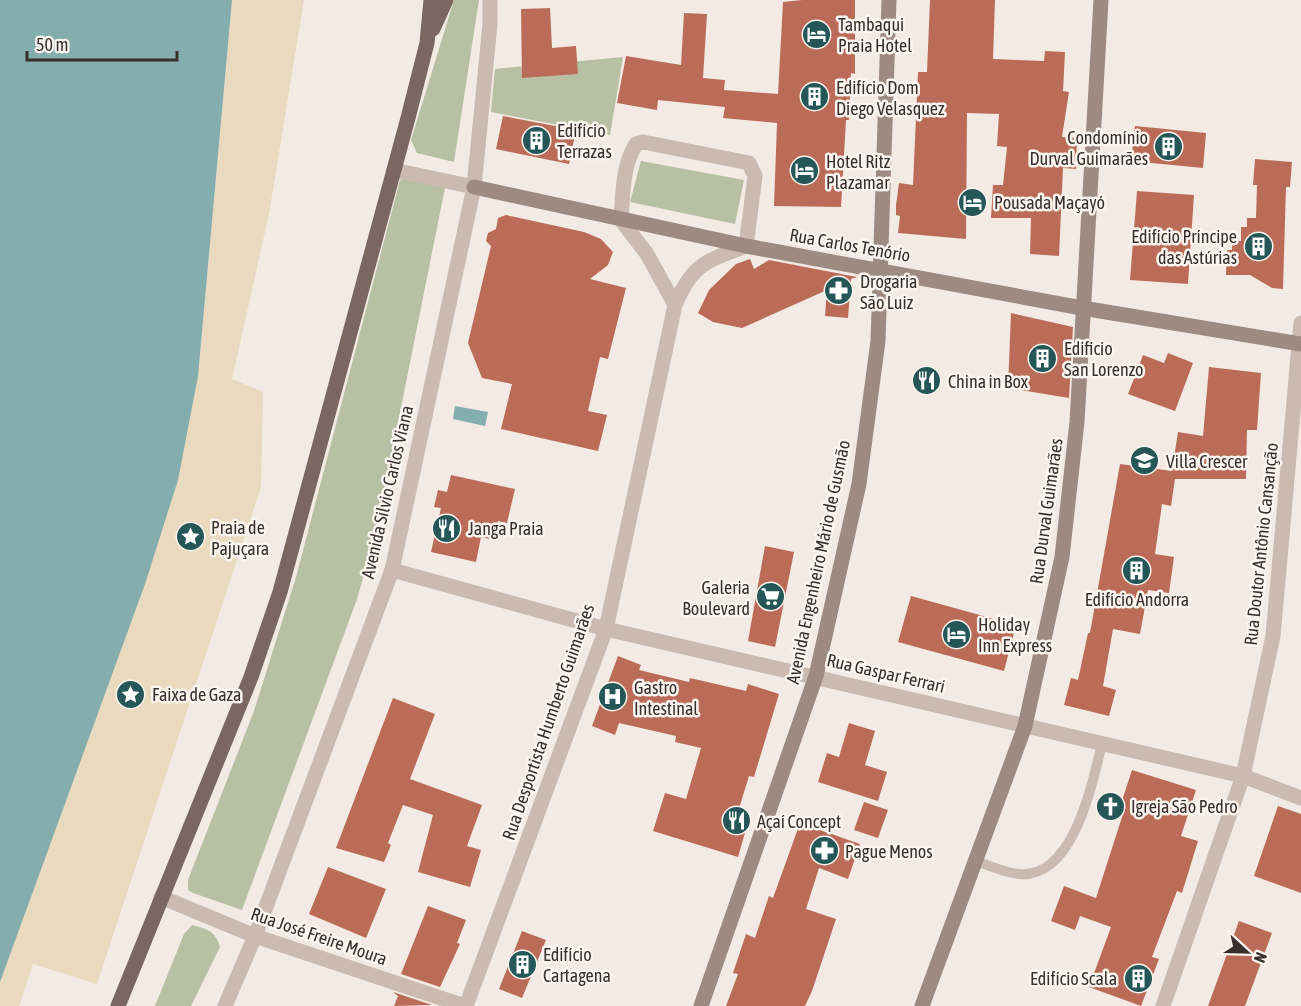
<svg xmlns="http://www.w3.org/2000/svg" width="1301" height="1006" viewBox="0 0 1301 1006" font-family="'Asap Condensed',sans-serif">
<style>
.green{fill:#b8c0a4}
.sand{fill:#e9d9be}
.water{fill:#84adad}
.building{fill:#bb6c58}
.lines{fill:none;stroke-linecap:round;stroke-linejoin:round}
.lane{stroke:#cabaaf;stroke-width:10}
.street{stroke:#cabaaf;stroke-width:15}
.secondary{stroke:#9d8a81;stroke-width:15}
.primary{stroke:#7a675f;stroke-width:15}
.labels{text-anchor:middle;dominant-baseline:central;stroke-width:5;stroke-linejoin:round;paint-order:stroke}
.poi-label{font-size:18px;fill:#39302d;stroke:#faf5ef;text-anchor:start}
.street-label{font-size:18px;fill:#39302d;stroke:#faf5ef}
</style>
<rect width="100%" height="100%" fill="#f2eae3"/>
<g class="green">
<path d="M454 0H479L454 162 417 153 411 140Z"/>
<path d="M623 57 610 135 491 112 495 69Z"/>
<path d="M641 161 744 180 735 224 630 202Z"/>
<path d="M411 174 446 183 376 532 357 599 242 910 193 893 188 890V880L254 711 296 577 400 180Z"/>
<path d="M192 925C208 929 215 931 220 947L191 1006H155L184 934Z"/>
</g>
<path class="sand" d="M232 0H304L269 214 232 379 263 392 261 487 97 984 33 964 19 1006H0V982L199 365Z"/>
<g class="water">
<path d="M0 0H232L198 376 178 480 145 584 0 982Z"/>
<path d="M455 406 488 412 485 426 453 419Z"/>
</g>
<g class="building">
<path d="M802 0H855V74L851 73 849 120H846L841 207 774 206 777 123 723 118 725 107 658 100 657 110 617 103 626 56 681 65 684 13 707 14 703 78 725 80 724 90 778 94 783 2Z"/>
<path d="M930 0H995L993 59 1044 61 1045 51 1065 52 1063 91 1069 92 1062 137 1077 138 1076 169 1063 168 1059 256 1030 254 1031 218H991L993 185H1003L1007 147 997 146 999 114 967 113 966 239 898 233 900 216 896 215V205L899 183 913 185 918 72H927Z"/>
<path d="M550 8 552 48 576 46 578 74 522 78 521 9Z"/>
<path d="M503 116 576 130 569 164 496 149Z"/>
<path d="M1135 126 1206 133 1203 168 1131 161Z"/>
<path d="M1255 159 1292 162 1290 187H1286L1283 289 1272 288 1250 275H1226L1227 250H1232V241H1241V227H1247V218H1256L1257 185H1253Z"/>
<path d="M1137 191 1194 195 1188 284 1130 280Z"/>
<path d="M506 215 584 232 601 239 613 252 608 265 590 279 626 288 608 359 600 357 588 411 607 415 598 451 501 429 512 384 482 378 468 343 491 246 486 241 488 233 496 229 498 218Z"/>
<path d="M750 259 754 269 769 260 857 277 851 279 848 318 825 316 827 290 742 328 713 322 698 313 709 290 736 264Z"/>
<path d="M1011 313 1073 327 1069 398 1008 388Z"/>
<path d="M1168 353 1193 363 1175 411 1128 394 1143 355 1164 363Z"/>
<path d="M1209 367 1261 373 1257 430H1247L1246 479H1175L1171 506 1162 504 1155 554 1174 557 1169 593 1148 590 1140 634 1113 629 1103 686 1116 690 1109 716 1064 705 1071 678 1078 680 1088 633H1090L1120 464 1172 471 1178 432 1203 436Z"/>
<path d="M451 475 515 489 507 523 498 521 494 540 481 537 476 562 431 552 441 508 434 507 438 490 447 492Z"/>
<path d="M765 546 794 552 775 647 748 641Z"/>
<path d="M911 596 1016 625 1004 671 898 642Z"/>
<path d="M618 656 641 665 639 670 689 682 690 678 746 691 748 684 779 694 754 777 749 776 737 815 749 819 738 857 653 831 665 793 686 799 701 748 675 742 676 736 619 723 615 735 592 726Z"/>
<path d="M393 698 435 714 410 779 482 805 467 846 481 850 470 887 418 872 433 815 403 805 388 843 391 845 384 862 336 848Z"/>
<path d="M849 723 875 731 865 765 887 772 878 801 818 782 827 753 839 757Z"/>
<path d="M1132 770 1196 790 1181 836 1198 841 1182 893 1177 891 1152 957 1159 959 1141 1006 1089 987 1111 927 1080 916 1075 930 1051 921 1064 886 1096 898 1123 814 1118 813Z"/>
<path d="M864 802 888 810 878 838 854 830Z"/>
<path d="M1278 806 1301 814V893L1254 876Z"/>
<path d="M800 823 860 844 848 879 819 868 806 909 836 919 812 991 805 1006H726L738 974 733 973 746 934 755 938 769 896 773 898Z"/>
<path d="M328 867 386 889 366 938 309 914Z"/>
<path d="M428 906 466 920 457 943 460 944 440 987 401 974Z"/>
<path d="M1239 921 1272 933 1245 1006H1208Z"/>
<path d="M522 931 546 940 522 998 499 989Z"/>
<path d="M393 992 432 1005 394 1006 398 996Z"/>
</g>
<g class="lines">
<path class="lane" d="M975 861C989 865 1005 873 1019 874 1074 879 1092 783 1102 744"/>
<g class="street">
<path d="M394 170 474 187"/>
<path d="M392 570 606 629 1243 776 1301 798"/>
<path d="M161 897 255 936 465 1006"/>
<path d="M225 1006 255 936 392 570 474 187 490 24V0"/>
<path d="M466 1006 606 629 675 305C693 263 705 262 746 246L755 176 749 163 643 142 636 144C622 166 623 195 621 220L647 254 675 305"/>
<path d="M1163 1006 1243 776 1273 636 1301 323"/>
</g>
<g class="secondary">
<path d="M474 187 746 246 1082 308 1301 344"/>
<path d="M701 1006 816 676 859 484 878 341 889 0"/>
<path d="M922 1006 1025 726 1062 557 1077 422 1101 0"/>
</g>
<g class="primary">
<path d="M433 29 446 0"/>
<path d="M118 1006 251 677 280 592 408 118 427 43 431 0"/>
</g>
</g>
<defs>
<symbol id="hotel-disc" viewBox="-11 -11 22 22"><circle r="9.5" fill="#255658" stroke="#faf5ef"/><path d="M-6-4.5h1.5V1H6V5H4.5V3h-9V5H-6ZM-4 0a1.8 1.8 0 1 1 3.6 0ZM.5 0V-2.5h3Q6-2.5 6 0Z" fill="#fff"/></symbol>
<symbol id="building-disc" viewBox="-11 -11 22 22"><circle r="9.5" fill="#255658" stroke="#faf5ef"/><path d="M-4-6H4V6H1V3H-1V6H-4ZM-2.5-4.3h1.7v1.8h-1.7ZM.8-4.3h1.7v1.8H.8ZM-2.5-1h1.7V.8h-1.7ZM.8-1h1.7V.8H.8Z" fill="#fff"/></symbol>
<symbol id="pharmacy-disc" viewBox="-11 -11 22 22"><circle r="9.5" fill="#255658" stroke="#faf5ef"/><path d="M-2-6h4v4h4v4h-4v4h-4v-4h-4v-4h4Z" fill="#fff"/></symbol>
<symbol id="restaurant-disc" viewBox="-11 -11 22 22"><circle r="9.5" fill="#255658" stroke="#faf5ef"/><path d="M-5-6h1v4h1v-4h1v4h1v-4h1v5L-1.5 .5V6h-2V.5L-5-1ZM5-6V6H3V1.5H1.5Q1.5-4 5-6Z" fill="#fff"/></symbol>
<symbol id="school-disc" viewBox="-11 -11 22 22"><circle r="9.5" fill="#255658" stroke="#faf5ef"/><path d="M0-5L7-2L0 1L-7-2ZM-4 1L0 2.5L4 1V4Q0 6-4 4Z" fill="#fff"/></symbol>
<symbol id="sight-disc" viewBox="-11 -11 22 22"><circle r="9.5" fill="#255658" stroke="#faf5ef"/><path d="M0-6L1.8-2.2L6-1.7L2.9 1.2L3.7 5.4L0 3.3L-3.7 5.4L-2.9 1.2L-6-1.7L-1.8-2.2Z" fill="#fff"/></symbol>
<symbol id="supermarket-disc" viewBox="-11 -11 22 22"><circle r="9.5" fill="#255658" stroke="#faf5ef"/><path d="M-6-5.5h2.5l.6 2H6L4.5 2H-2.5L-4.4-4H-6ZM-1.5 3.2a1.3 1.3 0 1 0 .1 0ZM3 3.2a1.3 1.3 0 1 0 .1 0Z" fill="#fff"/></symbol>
<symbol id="hospital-disc" viewBox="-11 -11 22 22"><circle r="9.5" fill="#255658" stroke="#faf5ef"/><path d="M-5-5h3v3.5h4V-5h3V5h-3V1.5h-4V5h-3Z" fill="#fff"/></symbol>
<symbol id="church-disc" viewBox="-11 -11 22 22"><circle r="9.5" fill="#255658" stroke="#faf5ef"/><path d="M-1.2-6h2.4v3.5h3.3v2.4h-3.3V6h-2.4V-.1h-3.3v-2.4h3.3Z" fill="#fff"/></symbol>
</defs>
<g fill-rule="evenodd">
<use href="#hotel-disc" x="800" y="18" width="33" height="33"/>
<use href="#building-disc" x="798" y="80" width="33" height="33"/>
<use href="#building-disc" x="520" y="124" width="33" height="33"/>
<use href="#building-disc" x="1152" y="130" width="33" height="33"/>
<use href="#hotel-disc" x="788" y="154" width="33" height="33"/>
<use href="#hotel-disc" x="956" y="186" width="33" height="33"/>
<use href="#building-disc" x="1242" y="230" width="33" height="33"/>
<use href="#pharmacy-disc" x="822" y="274" width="33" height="33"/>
<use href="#building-disc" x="1026" y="342" width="33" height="33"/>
<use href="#restaurant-disc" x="910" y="364" width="33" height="33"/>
<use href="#school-disc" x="1128" y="444" width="33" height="33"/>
<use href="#restaurant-disc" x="430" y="512" width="33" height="33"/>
<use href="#sight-disc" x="174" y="520" width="33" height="33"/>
<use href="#building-disc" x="1120" y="554" width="33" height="33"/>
<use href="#supermarket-disc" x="754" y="580" width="33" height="33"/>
<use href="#hotel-disc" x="940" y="618" width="33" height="33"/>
<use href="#sight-disc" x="114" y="678" width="33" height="33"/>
<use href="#hospital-disc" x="596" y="680" width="33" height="33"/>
<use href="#church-disc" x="1094" y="790" width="33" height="33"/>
<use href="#restaurant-disc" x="720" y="804" width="33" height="33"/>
<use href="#pharmacy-disc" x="808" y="834" width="33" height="33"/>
<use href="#building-disc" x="506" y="948" width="33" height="33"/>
<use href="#building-disc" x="1122" y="962" width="33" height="33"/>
</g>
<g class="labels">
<g class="poi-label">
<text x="838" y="24">Tambaqui<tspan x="838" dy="21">Praia Hotel</tspan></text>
<text x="836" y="87">Edifício Dom<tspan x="836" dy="21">Diego Velasquez</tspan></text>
<text x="557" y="130">Edifício<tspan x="557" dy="21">Terrazas</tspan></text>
<text x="1148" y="137" text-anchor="end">Condomínio<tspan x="1148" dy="21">Durval Guimarães</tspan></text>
<text x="826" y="161">Hotel Ritz<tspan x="826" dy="21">Plazamar</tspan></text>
<text x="994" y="202">Pousada Maçayó</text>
<text x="1237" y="236" text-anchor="end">Edifício Príncipe<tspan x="1237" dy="21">das Astúrias</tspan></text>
<text x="860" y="281">Drogaria<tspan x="860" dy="21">São Luiz</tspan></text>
<text x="1064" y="348">Edificio<tspan x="1064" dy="21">San Lorenzo</tspan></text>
<text x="948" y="381">China in Box</text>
<text x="1166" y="461">Villa Crescer</text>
<text x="211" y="527">Praia de<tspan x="211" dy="21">Pajuçara</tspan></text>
<text x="468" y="528">Janga Praia</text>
<text x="750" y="587" text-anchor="end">Galeria<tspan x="750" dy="21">Boulevard</tspan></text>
<text x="1137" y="599" text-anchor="middle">Edifício Andorra</text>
<text x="978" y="624">Holiday<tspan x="978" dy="21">Inn Express</tspan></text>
<text x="634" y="687">Gastro<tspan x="634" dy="21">Intestinal</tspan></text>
<text x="152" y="694">Faixa de Gaza</text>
<text x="1131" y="806">Igreja São Pedro</text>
<text x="757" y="821">Açaí Concept</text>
<text x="845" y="851">Pague Menos</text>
<text x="543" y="954">Edifício<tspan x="543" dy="21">Cartagena</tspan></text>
<text x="1117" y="978" text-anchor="end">Edifício Scala</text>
</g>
<g class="street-label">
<text transform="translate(850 245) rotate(10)">Rua Carlos Tenório</text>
<text transform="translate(387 492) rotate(-77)">Avenida Silvio Carlos Viana</text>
<text transform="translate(1046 511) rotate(-82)">Rua Durval Guimarães</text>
<text transform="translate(1261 544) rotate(-84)">Rua Doutor Antônio Cansanção</text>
<text transform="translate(818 562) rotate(-78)">Avenida Engenheiro Mário de Gusmão</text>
<text transform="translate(886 673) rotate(13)">Rua Gaspar Ferrari</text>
<text transform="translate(548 722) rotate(-71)">Rua Desportista Humberto Guimarães</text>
<text transform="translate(319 936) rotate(19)">Rua José Freire Moura</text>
</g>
</g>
<g transform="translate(1247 952) rotate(112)" stroke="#faf5ef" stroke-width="4.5" paint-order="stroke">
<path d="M0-4.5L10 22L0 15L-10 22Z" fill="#39302d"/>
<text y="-9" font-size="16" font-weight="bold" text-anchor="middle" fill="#39302d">N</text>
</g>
<path d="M27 51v9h150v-9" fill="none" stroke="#39302d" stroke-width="3"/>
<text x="36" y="51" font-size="18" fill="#39302d" stroke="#faf5ef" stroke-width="4.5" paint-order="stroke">50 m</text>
</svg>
